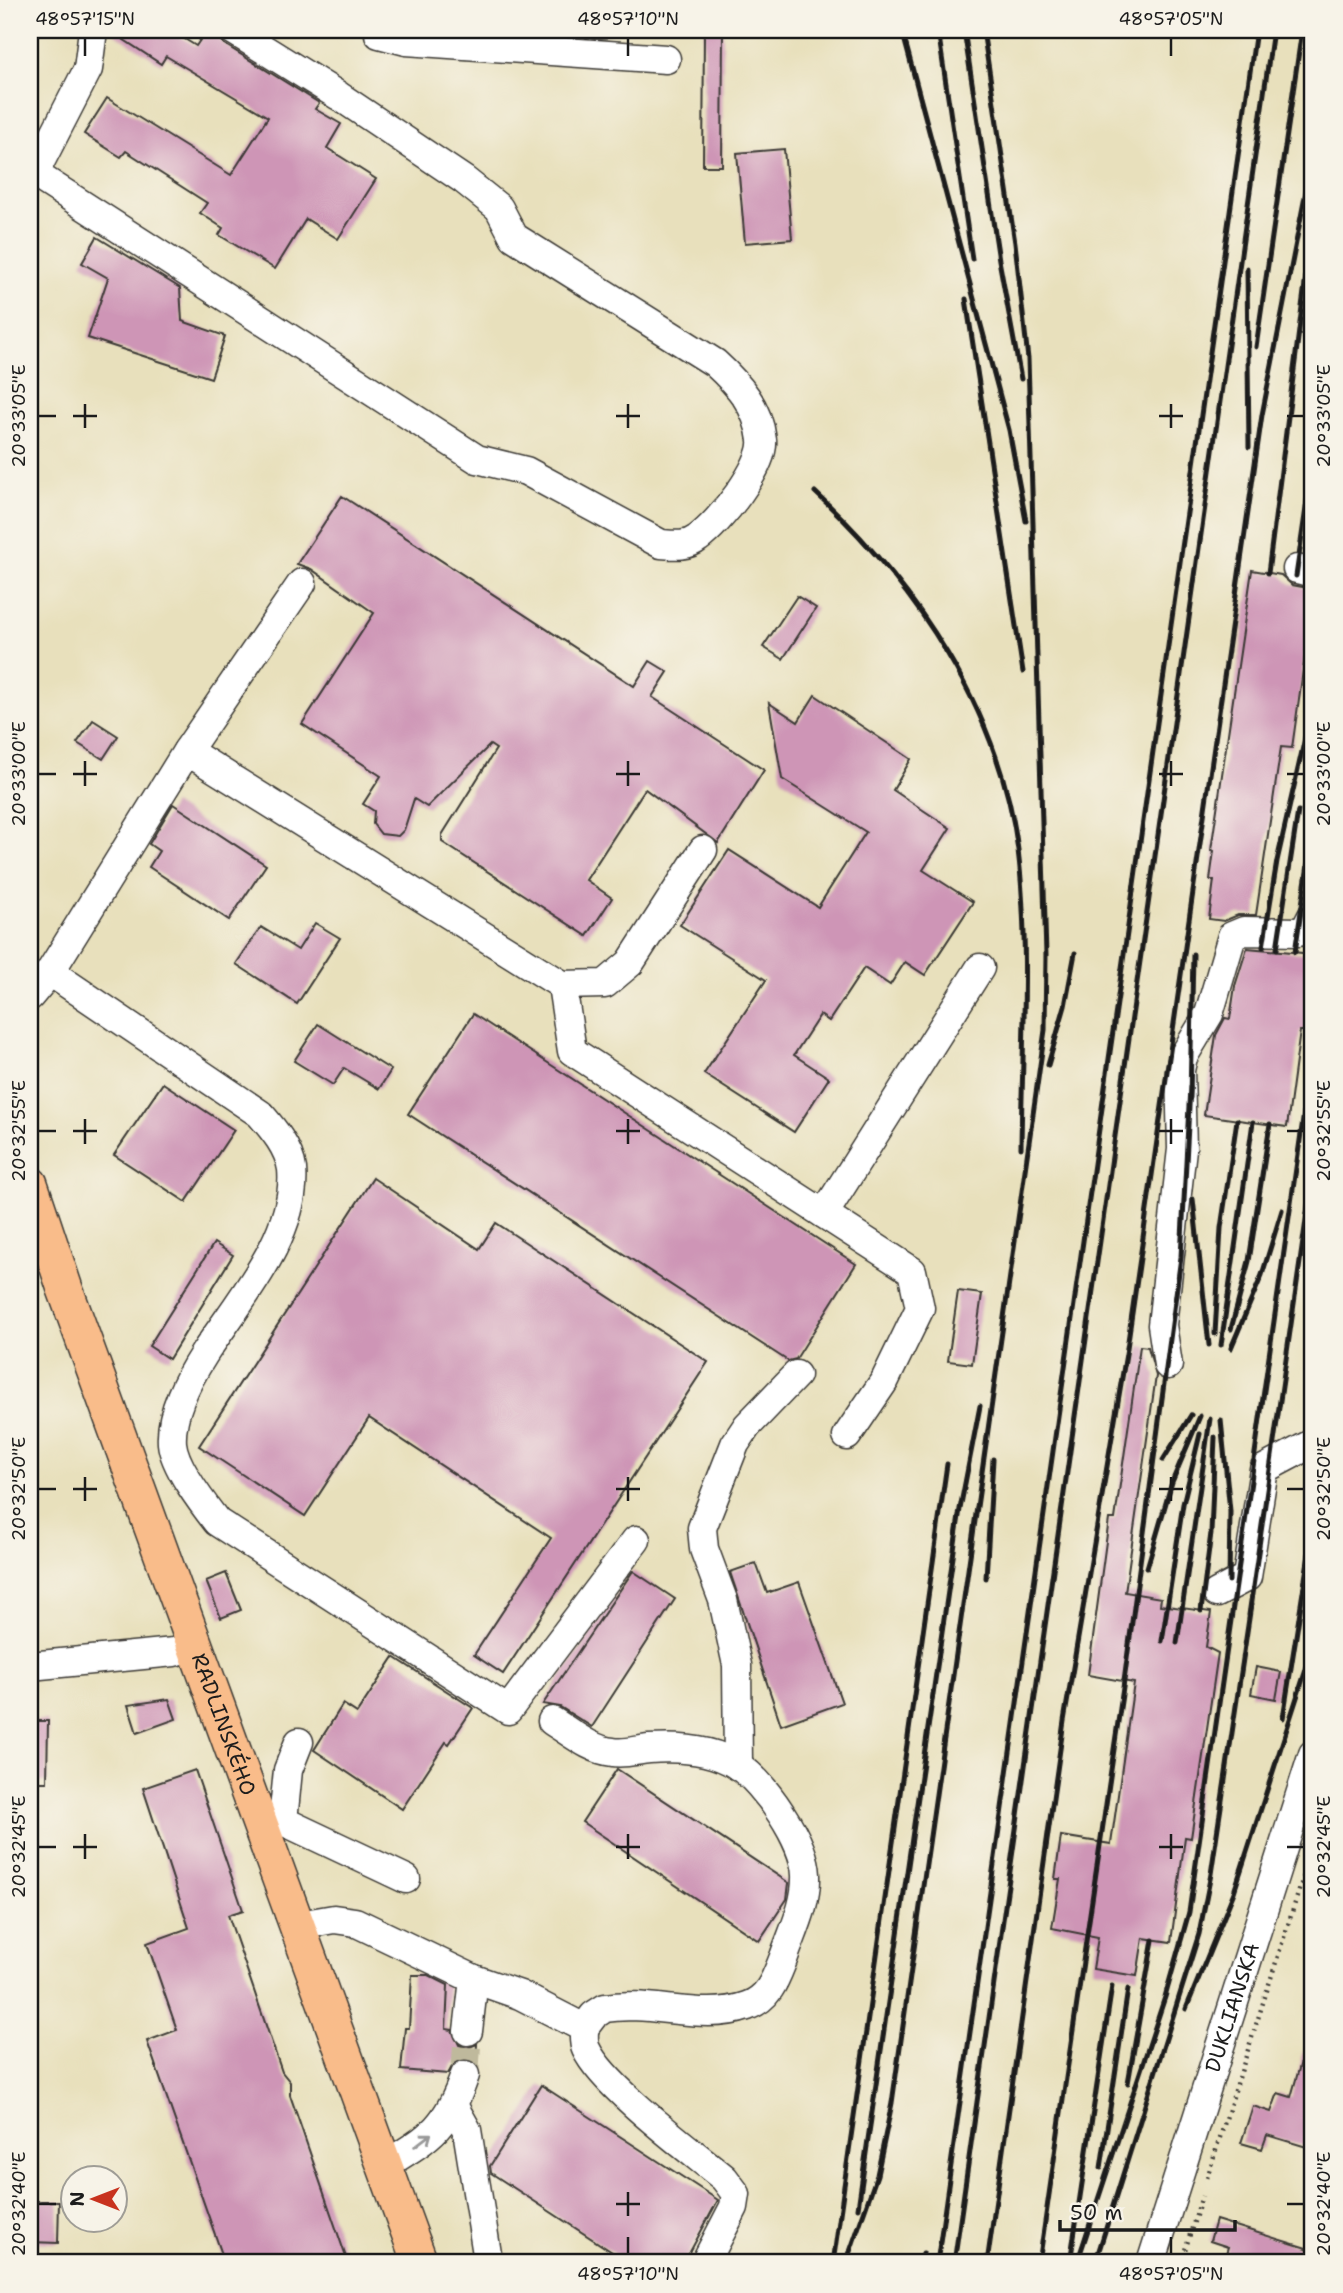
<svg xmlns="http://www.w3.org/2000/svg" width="1343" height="2293" viewBox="0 0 1343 2293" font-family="'Shantell Sans',sans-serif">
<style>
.building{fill:#ce95b6}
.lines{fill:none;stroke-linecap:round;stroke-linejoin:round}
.minor-tunnel{stroke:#bfb99c;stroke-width:28;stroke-dasharray:28 14;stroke-linecap:butt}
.minor-casing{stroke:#3b3934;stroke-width:31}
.major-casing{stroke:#3b3934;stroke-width:38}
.path{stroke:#3b3934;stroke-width:4.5;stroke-dasharray:2 5;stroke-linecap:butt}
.minor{stroke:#fff;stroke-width:28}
.major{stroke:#f9bc8a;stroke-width:35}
.rail{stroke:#1c1c1c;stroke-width:5}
.oneway{stroke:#999}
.ticks{fill:none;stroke:#1c1c1c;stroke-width:2.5}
.labels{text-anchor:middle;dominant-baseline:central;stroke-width:6;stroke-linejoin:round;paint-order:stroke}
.street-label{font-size:21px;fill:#1c1c1c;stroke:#f7f3e8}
.neatline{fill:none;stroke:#1c1c1c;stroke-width:2.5}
.ticks-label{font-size:18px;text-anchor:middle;fill:#1c1c1c}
</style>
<rect width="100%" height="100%" fill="#f7f3e8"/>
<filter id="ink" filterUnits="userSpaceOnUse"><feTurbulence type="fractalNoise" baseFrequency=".0143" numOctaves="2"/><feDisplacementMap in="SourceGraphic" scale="14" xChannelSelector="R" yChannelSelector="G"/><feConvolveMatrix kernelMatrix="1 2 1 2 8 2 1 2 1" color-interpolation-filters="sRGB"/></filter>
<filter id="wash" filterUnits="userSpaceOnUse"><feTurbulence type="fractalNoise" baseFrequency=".00686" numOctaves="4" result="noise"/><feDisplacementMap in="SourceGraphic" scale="28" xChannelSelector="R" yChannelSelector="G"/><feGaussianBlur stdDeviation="1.57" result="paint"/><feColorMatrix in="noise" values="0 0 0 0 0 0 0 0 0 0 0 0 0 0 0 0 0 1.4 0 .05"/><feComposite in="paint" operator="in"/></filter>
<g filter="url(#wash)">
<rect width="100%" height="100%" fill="#e8e0bc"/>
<g id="blocks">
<g class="building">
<path d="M109 30H170L196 46 207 30H212L224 44 319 103 315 109 341 124 327 148 376 179 338 239 306 219 275 269 219 235 223 228 200 213 207 203 126 151 121 157 84 134 107 98 231 175 268 117 166 56 161 64Z"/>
<path d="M704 30H723L722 166H703Z"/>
<path d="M784 149 792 239 745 243 737 153Z"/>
<path d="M97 237 180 288 182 321 225 336 211 378 88 338 108 278 82 263Z"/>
<path d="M342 496 634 686 650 661 668 672 652 697 764 770 718 843 645 789 586 880 612 898 587 936 442 842V835L496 749 490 745 427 807 414 799 404 830 398 836 381 834 373 824 374 811 363 804 381 776 302 724 374 613 311 569 297 564Z"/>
<path d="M1252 570 1281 575 1292 585 1313 589V600L1292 748 1281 747 1256 915H1238L1224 921 1209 919 1214 880H1210L1214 851 1211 850Z"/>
<path d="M797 596 816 608 783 659 763 647Z"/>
<path d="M815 695 911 759 893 790 950 828 923 870 973 902 925 975 905 962 890 985 864 968 829 1021 820 1015 794 1055 829 1078 794 1132 704 1074 766 980 680 925 729 850 818 907 866 832 782 779 769 703 798 722Z"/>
<path d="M93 720 118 736 103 759 77 743Z"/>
<path d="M173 804 266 865 229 920 149 867 159 851 149 844Z"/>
<path d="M315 923 340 938 297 1004 236 964 261 927 298 950Z"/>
<path d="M1247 948 1313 954V980L1306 1031H1300L1287 1127 1204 1115 1216 1035 1225 1018 1230 1019 1235 986Z"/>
<path d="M473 1014 856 1264 796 1359 788 1361 408 1114Z"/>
<path d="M318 1024 391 1070 379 1089 344 1068 333 1085 294 1061Z"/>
<path d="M163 1083 234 1130 186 1202 114 1155Z"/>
<path d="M373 1178 479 1249 496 1223 708 1362 503 1674 474 1655 551 1538 369 1418 305 1516 199 1446Z"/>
<path d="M214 1243 233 1255 169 1359 149 1346Z"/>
<path d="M958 1291 982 1294 972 1364 948 1361Z"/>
<path d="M1140 1346 1148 1347 1156 1376 1125 1592 1161 1598 1160 1605 1211 1612 1206 1647 1218 1653 1191 1838 1185 1837 1171 1942 1143 1938 1137 1976 1093 1969 1098 1937 1052 1928 1060 1879H1055L1061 1836 1111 1844 1134 1683 1088 1675 1109 1519H1115Z"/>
<path d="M756 1563 767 1593 799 1582 842 1703 781 1725 730 1572Z"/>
<path d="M633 1571 675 1599 592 1727 560 1707 543 1704Z"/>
<path d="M226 1573 241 1610 221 1618 206 1581Z"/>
<path d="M394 1657 473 1708 449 1744 446 1742 402 1809 314 1750 343 1704 357 1713Z"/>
<path d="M1256 1667 1281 1672 1276 1699 1251 1694Z"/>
<path d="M169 1699 176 1719 137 1733 128 1705Z"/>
<path d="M30 1721H48L47 1782H30Z"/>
<path d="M617 1769 789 1883 787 1899 759 1941 582 1822Z"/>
<path d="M195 1770 243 1910 228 1915 282 2072 290 2082V2095L348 2263H225L147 2041 177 2030 147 1943 189 1928 143 1788Z"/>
<path d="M412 1975H428L448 1985 446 2029 452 2030 459 2045 467 2048 477 2044 476 2063 462 2059 454 2063 448 2074 401 2070 405 2028H409Z"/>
<path d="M1308 2037 1313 2038V2149L1267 2135 1262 2149 1241 2143 1253 2106 1271 2112 1278 2093 1291 2097Z"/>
<path d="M541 2085 718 2200 684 2263H629L491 2173 490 2166Z"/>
<path d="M30 2201H59L58 2243 30 2242Z"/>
<path d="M1216 2220 1313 2250V2263H1223L1228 2247 1210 2241Z"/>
</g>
</g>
</g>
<g filter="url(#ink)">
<use href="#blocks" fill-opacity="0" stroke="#3b3934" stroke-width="2"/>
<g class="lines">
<path class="minor-tunnel" d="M465 2075 468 2031"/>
<defs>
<g id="minor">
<path d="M379 30V34L406 41 666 59"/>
<path d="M30 171 477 459 526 471 661 544C674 545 687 547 698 538 719 523 765 466 762 440 758 406 739 385 715 363L514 237 499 208 464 180 339 96 233 30"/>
<path d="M34 174 88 69 93 30"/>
<path d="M1297 569 1313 573"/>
<path d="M187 751 302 583"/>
<path d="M50 972 187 751 562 985 572 1051 912 1271 920 1308 885 1380 847 1436"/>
<path d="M562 985 605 984 630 963 703 850"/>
<path d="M30 996 50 972 260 1114C273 1129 289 1148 292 1169 298 1234 238 1302 204 1354 188 1379 170 1412 172 1443 174 1466 203 1504 217 1522L508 1710 636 1540"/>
<path d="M824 1214 980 968"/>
<path d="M1168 1365 1162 1325 1182 1149 1180 1070 1183 1057 1209 1014 1232 936 1244 931 1298 932 1305 930 1313 914"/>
<path d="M1217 1593 1247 1577 1264 1469 1313 1443"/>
<path d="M30 1666 174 1652 197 1646"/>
<path d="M552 1721C570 1732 591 1750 613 1752 625 1754 637 1750 649 1749 679 1747 712 1749 737 1765 765 1783 805 1842 806 1875 807 1904 793 1931 784 1957 776 1977 770 1998 747 2006 703 2022 651 2000 605 2008L594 2015 584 2028"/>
<path d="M738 1766 737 1665 723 1600 704 1549 702 1528 735 1444 747 1426 796 1375"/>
<path d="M283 1821 288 1770 299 1742"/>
<path d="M263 1825 283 1821 406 1879"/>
<path d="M299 1925 334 1919 355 1922 474 1979 520 1995 584 2028C584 2035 583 2043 586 2049 603 2086 690 2150 724 2178L736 2194 734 2207 705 2263"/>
<path d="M468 2031 474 1979"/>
<path d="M454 2107 467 2130 487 2254"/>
<path d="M385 2165C430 2137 447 2128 465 2075"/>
<path id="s1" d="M1151 2263 1313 1754"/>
</g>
<g id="major">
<path id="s2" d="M30 1184 65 1289 420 2263"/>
</g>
</defs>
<use href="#minor" class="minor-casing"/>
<use href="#major" class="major-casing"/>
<g class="path">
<path d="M1207 2178 1311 1853"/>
<path d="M1181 2263 1202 2196"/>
</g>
<use href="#minor" class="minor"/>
<use href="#major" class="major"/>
<g class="rail">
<path d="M902 30 1009 430 1026 521"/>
<path d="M938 30 972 259"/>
<path d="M964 30 999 260 1021 379"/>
<path d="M1247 268 1249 447"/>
<path d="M966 299 1023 672"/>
<path d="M1256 347 1302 30"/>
<path d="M815 492C916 586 1000 710 1018 850 1030 948 1022 1049 1021 1148"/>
<path d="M1268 573 1313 221"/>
<path d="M1296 576 1313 461"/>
<path d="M1263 947 1277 861 1313 703"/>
<path d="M1277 949 1298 811"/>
<path d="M1295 952 1313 831"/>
<path d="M1048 1065 1065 1006 1075 953"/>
<path d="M1190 1098 1193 954"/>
<path d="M1311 1179 1313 1152"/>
<path d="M1193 1199 1209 1345"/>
<path d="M1231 1329 1249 1261 1270 1124"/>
<path d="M1215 1334 1221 1228 1237 1120"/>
<path d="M1221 1345 1253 1122"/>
<path d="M1231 1348 1262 1275 1282 1210"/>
<path d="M1221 1420 1230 1511 1229 1581"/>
<path d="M1163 1460 1191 1415"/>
<path d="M1147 1568 1172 1482 1200 1416"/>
<path d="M986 1578 993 1459"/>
<path d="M1201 1611 1211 1533 1215 1437"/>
<path d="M1249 1615 1313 1172"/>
<path d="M1162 1641 1183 1504 1200 1434"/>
<path d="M1177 1643 1210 1419"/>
<path d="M1283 1718 1313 1529"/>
<path d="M1186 2009 1234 1892 1313 1648"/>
<path d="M1128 2083 1153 1940"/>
<path d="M1101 2168 1128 1989"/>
<path d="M858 2208 960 1509 980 1406"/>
<path d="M1071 2256 1112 1986"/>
<path d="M833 2263 947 1464"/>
<path d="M846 2263 877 2175 892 2103 1045 1030 1046 955 1028 359 1015 243 983 30"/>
<path d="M921 2263 923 2253"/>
<path d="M937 2263 1256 30"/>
<path d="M954 2263 1273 30"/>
<path d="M987 2263 1064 1721 1127 1348 1262 415 1313 156"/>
<path d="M1039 2263 1125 1674 1181 1257 1190 1087"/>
<path d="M1077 2263 1165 1997 1189 1912 1313 1050"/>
<path d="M1095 2263 1199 1934 1211 1874 1251 1605"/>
</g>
</g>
<defs><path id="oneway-shaft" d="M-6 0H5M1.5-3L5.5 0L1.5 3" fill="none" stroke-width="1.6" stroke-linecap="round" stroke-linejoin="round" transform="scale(1.75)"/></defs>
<use class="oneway" href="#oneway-shaft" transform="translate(423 2140) rotate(-37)"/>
</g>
<path class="ticks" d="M85 38V56M628 38V56M1171 38V56M85 404V428M628 404V428M1171 404V428M38 416H56M73 416H97M616 416H640M1159 416H1183M1287 416H1304M85 761V786M628 761V786M1171 761V786M38 774H56M73 774H97M616 774H640M1159 774H1183M1287 774H1304M85 1119V1144M628 1119V1144M1171 1119V1144M38 1131H56M73 1131H97M616 1131H640M1159 1131H1183M1287 1131H1304M85 1477V1501M628 1477V1501M1171 1477V1501M38 1489H56M73 1489H97M616 1489H640M1159 1489H1183M1287 1489H1304M85 1834V1859M628 1834V1859M1171 1834V1859M38 1847H56M73 1847H97M616 1847H640M1159 1847H1183M1287 1847H1304M628 2192V2216M38 2204H56M616 2204H640M1287 2204H1304M628 2237V2254M1171 2237V2254"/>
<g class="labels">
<g class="street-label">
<text stroke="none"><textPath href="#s2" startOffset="574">RADLINSKÉHO</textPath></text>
<text stroke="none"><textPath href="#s1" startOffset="268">DUKLIANSKA</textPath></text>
</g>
</g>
<rect width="1343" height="2293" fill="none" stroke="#f7f3e8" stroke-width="77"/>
<g transform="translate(94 2199) rotate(270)"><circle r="33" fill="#f7f3e8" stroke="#9f9d96" stroke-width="2"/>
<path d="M0-5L12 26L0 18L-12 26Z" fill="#c8321e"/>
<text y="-10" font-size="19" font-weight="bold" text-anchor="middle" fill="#1c1c1c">N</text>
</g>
<path d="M1060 2220v10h175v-10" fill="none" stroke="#1c1c1c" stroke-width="3.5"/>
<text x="1070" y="2220" font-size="21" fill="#1c1c1c" stroke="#f7f3e8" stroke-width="5" paint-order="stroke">50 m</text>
<rect x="38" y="38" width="1266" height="2216" class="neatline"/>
<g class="ticks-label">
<text x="85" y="25">48°57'15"N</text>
<text x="628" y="25">48°57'10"N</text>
<text x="1171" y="25">48°57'05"N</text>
<text transform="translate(1324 416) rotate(-90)" y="6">20°33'05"E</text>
<text transform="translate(19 416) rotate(-90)" y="6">20°33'05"E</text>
<text transform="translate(1324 774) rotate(-90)" y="6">20°33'00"E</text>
<text transform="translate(19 774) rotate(-90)" y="6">20°33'00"E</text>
<text transform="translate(1324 1131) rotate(-90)" y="6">20°32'55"E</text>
<text transform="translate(19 1131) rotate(-90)" y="6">20°32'55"E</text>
<text transform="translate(1324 1489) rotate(-90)" y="6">20°32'50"E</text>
<text transform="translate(19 1489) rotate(-90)" y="6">20°32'50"E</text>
<text transform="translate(1324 1847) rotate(-90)" y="6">20°32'45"E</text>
<text transform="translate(19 1847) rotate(-90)" y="6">20°32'45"E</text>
<text transform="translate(1324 2204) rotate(-90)" y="6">20°32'40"E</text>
<text transform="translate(19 2204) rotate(-90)" y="6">20°32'40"E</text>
<text x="628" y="2280">48°57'10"N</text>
<text x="1171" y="2280">48°57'05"N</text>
</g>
</svg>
